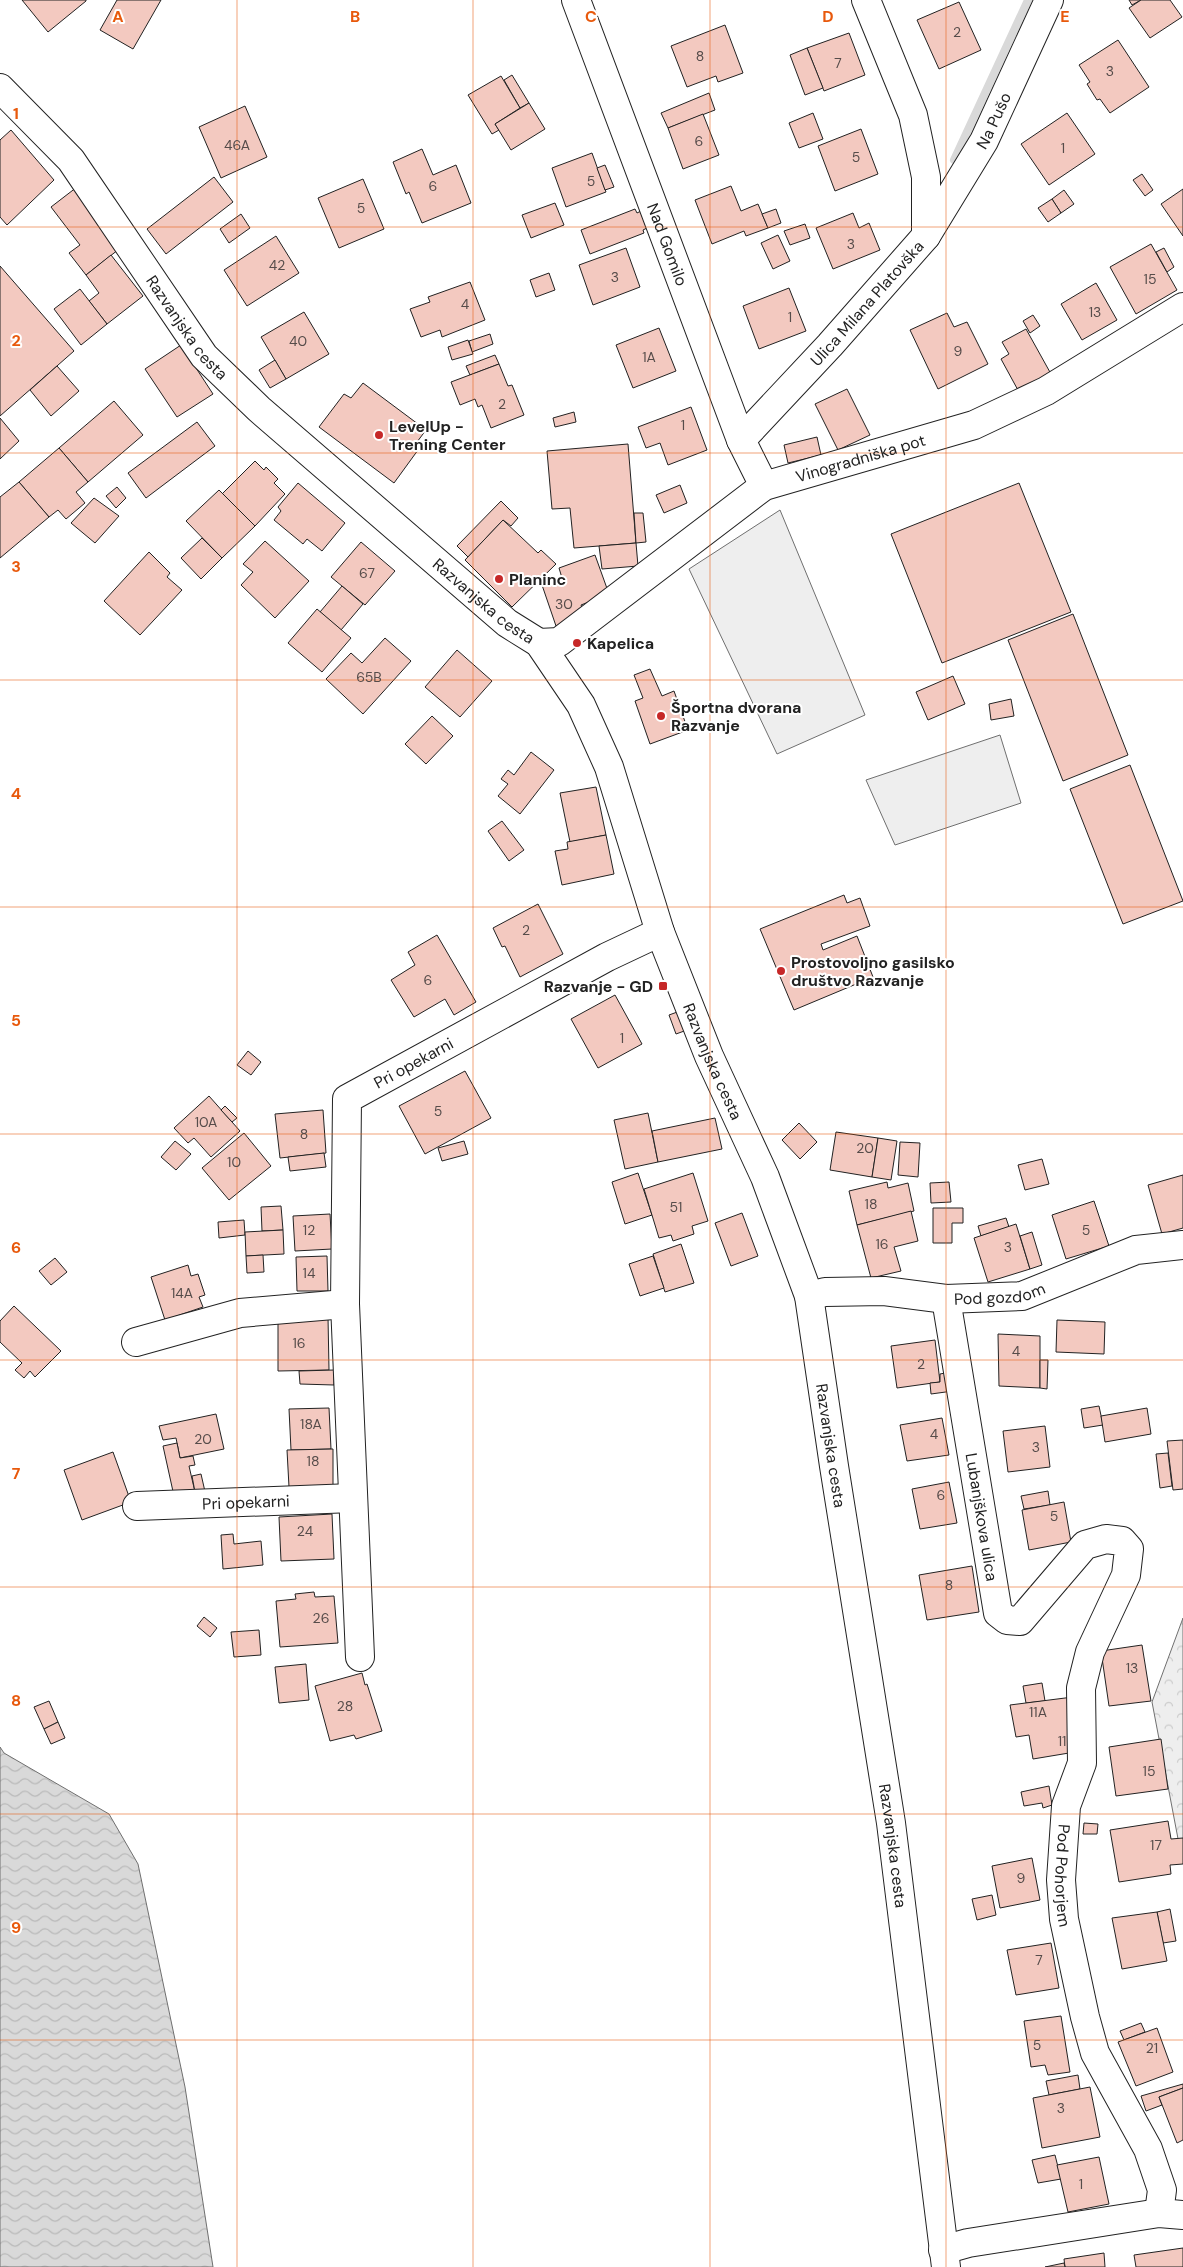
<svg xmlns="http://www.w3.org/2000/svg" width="1183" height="2267" viewBox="0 0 1183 2267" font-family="'DM Sans',sans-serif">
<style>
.grass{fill:#eee;stroke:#6f6f6f}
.forest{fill:url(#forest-crowns);stroke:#6f6f6f}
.water{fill:url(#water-waves);stroke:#6f6f6f}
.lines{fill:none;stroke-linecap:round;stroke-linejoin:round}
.stream{stroke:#d9d9d9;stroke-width:8}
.building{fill:#f3c9c0;stroke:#222}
.minor-casing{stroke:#222;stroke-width:30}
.minor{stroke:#fff;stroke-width:28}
.grid{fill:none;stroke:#e8590c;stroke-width:1;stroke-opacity:0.55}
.poi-dot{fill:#c62828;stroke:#fff;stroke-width:2}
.labels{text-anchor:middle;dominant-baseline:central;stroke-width:4;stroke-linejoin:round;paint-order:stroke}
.number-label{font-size:14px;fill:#564c4a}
.street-label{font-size:16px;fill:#222;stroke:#fff}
.poi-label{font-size:16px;font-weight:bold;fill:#222;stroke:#fff;text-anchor:start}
.grid-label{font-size:16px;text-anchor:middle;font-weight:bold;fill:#e8590c;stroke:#fff;stroke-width:4;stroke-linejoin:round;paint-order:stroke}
</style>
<defs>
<pattern id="forest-crowns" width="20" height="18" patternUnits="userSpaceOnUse" patternTransform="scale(1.25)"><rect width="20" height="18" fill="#eee"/><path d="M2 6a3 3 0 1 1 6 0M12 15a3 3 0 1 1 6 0" fill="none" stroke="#ccc"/></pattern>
<pattern id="water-waves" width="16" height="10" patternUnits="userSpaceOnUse" patternTransform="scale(1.25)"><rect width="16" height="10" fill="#d9d9d9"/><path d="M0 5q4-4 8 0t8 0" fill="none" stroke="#bababa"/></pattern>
</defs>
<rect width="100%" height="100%" fill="#fff"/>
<g class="grass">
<path d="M780 510 865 715 777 754 689 569Z"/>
<path d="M1000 735 1021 803 895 845 866 780Z"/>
</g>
<path class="forest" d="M1183 1618V1846L1179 1844 1152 1702Z"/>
<path class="water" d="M0 1747 4 1753 109 1814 138 1864 185 2087 213 2267H0Z"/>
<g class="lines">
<path class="stream" d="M954 160 1028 0"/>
</g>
<g class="building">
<path d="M22 0H86V1L48 32Z"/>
<path d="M117 0H161L133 49 100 30Z"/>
<path d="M1129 0H1141L1132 5Z"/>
<path d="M1141 0H1170L1182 17 1150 38 1129 8Z"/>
<path d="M959 2 981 50 939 69 917 20Z"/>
<path d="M725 25 743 73 718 82 716 76 687 87 671 46Z"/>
<path d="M849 33 865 75 824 91 807 48Z"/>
<path d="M1118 40 1149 87 1110 113 1100 99 1097 100 1087 84 1090 82 1079 65Z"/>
<path d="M807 48 823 88 805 95 790 55Z"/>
<path d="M512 75 529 103 520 108 504 80Z"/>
<path d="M501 76 520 108 495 124 499 130 492 134 468 95Z"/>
<path d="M709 93 715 110 668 128 661 113Z"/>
<path d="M529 103 545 129 511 150 495 124Z"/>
<path d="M245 106 267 157 221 178 199 127Z"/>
<path d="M813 113 823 139 799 148 789 123Z"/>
<path d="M1067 113 1095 154 1049 185 1021 144Z"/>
<path d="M703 114 719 155 683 169 668 128Z"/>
<path d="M861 129 878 174 835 191 818 146Z"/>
<path d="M11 130 54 180 7 225 0 217V140Z"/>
<path d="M422 149 433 175 456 165 471 203 422 223 409 192 406 194 393 162Z"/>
<path d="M592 153 606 192 566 207 552 168Z"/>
<path d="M605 165 614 187 605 190 597 168Z"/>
<path d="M1142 174 1153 190 1145 196 1133 180Z"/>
<path d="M214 177 233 202 166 254 147 229Z"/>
<path d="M363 179 384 229 339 248 318 198Z"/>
<path d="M731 186 741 211 758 204 768 228 746 236 744 231 712 244 695 200Z"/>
<path d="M77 187 123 246 86 275 69 253 80 245 51 207Z"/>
<path d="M1183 189V236L1161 204Z"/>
<path d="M1064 190 1074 204 1061 213 1052 199Z"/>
<path d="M1052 199 1061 213 1048 222 1038 208Z"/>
<path d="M555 203 564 225 531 238 522 215Z"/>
<path d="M635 209 637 213 641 211 647 228 643 230 644 233 590 254 581 230Z"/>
<path d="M776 209 781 223 768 228 762 214Z"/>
<path d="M853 213 859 228 869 223 880 250 833 269 816 228Z"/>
<path d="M241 214 250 228 229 243 220 229Z"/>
<path d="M805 224 810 238 790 245 784 231Z"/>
<path d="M778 235 790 261 773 269 761 243Z"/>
<path d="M276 236 299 273 247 306 224 270Z"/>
<path d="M1151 244 1177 290 1136 314 1110 267Z"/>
<path d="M626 248 640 287 593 305 579 265Z"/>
<path d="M1164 248 1174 267 1167 272 1156 252Z"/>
<path d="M111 255 143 296 107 324 89 301 99 293 86 275Z"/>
<path d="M0 266 74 351 0 416Z"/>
<path d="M549 273 555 290 536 297 530 280Z"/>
<path d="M470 282 485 320 442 337 440 330 421 337 410 309 430 302 428 297Z"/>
<path d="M1096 283 1117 320 1082 340 1061 304Z"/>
<path d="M789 288 806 331 759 349 743 306Z"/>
<path d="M80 289 107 324 81 345 54 309Z"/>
<path d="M304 312 329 354 286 379 261 337Z"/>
<path d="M947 313 954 327 967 322 988 364 938 389 910 330Z"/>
<path d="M1033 315 1040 326 1030 333 1023 321Z"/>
<path d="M659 328 676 371 633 388 616 345Z"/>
<path d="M1026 329 1051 374 1019 392 1001 359 1009 354 1002 342Z"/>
<path d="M490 334 493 344 472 352 469 341Z"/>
<path d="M468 340 473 354 452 360 448 347Z"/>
<path d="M181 345 213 394 177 417 145 369Z"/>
<path d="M495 355 499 364 470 375 466 366Z"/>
<path d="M275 360 286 379 270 388 259 370Z"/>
<path d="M499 364 508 386 512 385 524 415 491 428 482 405 478 407 475 399 460 405 451 382Z"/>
<path d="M57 366 79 391 51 416 30 390Z"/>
<path d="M363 383 426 430 414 446 418 450 394 483 319 427 344 394 351 398Z"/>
<path d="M847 389 870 435 838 450 815 404Z"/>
<path d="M114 401 143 435 88 482 59 448Z"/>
<path d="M691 407 707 450 668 465 660 443 646 448 638 427Z"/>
<path d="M574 412 576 422 555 427 553 418Z"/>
<path d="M0 418 19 441 0 459Z"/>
<path d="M197 422 215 446 146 498 128 473Z"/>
<path d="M817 437 821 455 788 463 784 445Z"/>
<path d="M628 444 636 543 574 548 570 508 552 509 547 451Z"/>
<path d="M59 448 88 482 76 492 85 503 66 519 58 510 49 517 19 482Z"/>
<path d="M255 461 264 470 266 467 278 479 274 483 285 494 255 526 222 494Z"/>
<path d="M19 482 49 517 0 558V497Z"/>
<path d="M298 483 345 523 322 551 307 539 303 544 274 520 281 511 278 507Z"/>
<path d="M1019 483 1071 612 942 663 891 534Z"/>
<path d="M680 485 687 503 664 513 656 495Z"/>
<path d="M117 487 126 498 116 508 106 496Z"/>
<path d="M219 490 255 526 222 558 186 521Z"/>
<path d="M94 498 119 516 95 543 71 523Z"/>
<path d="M501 501 518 518 511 526 503 520 468 557 457 546Z"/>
<path d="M634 513H643L646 542 636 543Z"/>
<path d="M503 520 538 553 541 550 556 564 512 607 465 560Z"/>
<path d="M202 538 222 558 201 579 181 558Z"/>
<path d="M265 541 309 581 275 618 241 585 253 572 243 564Z"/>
<path d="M361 542 395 571 365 605 331 577Z"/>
<path d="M636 543 638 566 602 569 599 546Z"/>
<path d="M149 552 170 573 167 577 182 590 140 635 104 601Z"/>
<path d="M595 555 609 594 581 605 585 615 556 626 542 585 562 578 559 568Z"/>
<path d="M342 586 363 604 341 630 320 612Z"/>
<path d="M317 609 351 638 322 672 288 643Z"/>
<path d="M1073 614 1128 755 1063 781 1008 640Z"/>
<path d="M385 638 411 661 363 714 326 679 351 653 362 663Z"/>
<path d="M457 650 492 681 460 717 425 687Z"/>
<path d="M650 669 662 696 674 691 688 730 650 744 635 701 643 698 634 675Z"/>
<path d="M953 676 965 704 928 720 916 692Z"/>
<path d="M1011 699 1014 716 991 720 989 704Z"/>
<path d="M432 716 453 736 426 764 405 744Z"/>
<path d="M531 752 554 770 520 814 498 796 508 784 501 779 508 770 514 775Z"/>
<path d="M1130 765 1183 901 1123 924 1070 789Z"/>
<path d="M596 787 606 835 570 842 560 793Z"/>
<path d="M502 821 524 850 509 861 488 831Z"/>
<path d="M606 835 614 874 562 885 555 851 568 849 567 842Z"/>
<path d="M844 895 847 903 860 898 870 926 821 944 823 950 857 936 873 977 794 1010 760 929Z"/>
<path d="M538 904 563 954 520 977 505 946 502 947 493 928Z"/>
<path d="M437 935 476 1002 454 1015 445 999 414 1017 391 980 415 965 408 952Z"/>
<path d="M615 995 642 1044 598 1068 571 1019Z"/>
<path d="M680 1011 687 1030 676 1034 669 1015Z"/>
<path d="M248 1051 261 1062 251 1075 237 1065Z"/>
<path d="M465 1071 491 1118 425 1154 399 1106Z"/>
<path d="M209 1096 240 1131 211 1157 194 1138 188 1143 174 1128Z"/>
<path d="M225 1106 237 1118 232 1122 221 1110Z"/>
<path d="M323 1110 326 1153 280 1158 275 1114Z"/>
<path d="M648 1113 658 1162 625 1169 614 1120Z"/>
<path d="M715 1118 722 1149 658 1162 652 1131Z"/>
<path d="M799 1123 817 1142 800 1159 782 1140Z"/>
<path d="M836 1132 878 1138 872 1177 830 1170Z"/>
<path d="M244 1133 271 1166 229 1200 202 1168Z"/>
<path d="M878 1138 897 1141 891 1180 872 1177Z"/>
<path d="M175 1141 191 1154 176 1170 161 1157Z"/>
<path d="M464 1141 468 1154 442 1161 438 1148Z"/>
<path d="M900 1142 920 1143 918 1177 898 1175Z"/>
<path d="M324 1153 326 1167 290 1171 288 1157Z"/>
<path d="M1042 1159 1049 1184 1025 1190 1018 1165Z"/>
<path d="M638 1173 652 1215 625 1224 612 1182Z"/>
<path d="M693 1173 708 1221 692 1226 694 1234 673 1241 671 1235 659 1238 644 1189Z"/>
<path d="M1183 1175V1228L1162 1234 1148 1185Z"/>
<path d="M887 1182 888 1188 908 1183 914 1211 857 1225 849 1191Z"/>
<path d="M949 1182 951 1202 931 1203 930 1183Z"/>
<path d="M1094 1201 1109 1246 1066 1259 1052 1215Z"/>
<path d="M281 1206 283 1230 262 1231 261 1207Z"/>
<path d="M933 1208H963V1223H952V1243H933Z"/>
<path d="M911 1211 918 1241 894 1247 901 1271 871 1278 857 1225Z"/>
<path d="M742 1213 758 1256 731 1266 715 1223Z"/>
<path d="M330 1214 332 1249 295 1251 293 1216Z"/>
<path d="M1006 1218 1009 1227 981 1236 978 1226Z"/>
<path d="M244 1220 245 1235 219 1238 218 1222Z"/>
<path d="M1016 1224 1030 1269 988 1282 974 1238Z"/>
<path d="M283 1230 284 1254 246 1256 245 1232Z"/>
<path d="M1032 1232 1042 1265 1030 1269 1020 1236Z"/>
<path d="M681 1244 694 1283 665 1292 653 1254Z"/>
<path d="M263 1255 264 1272 247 1273 246 1256Z"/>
<path d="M327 1256 328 1291H297L296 1257Z"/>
<path d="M653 1256 664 1288 640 1296 629 1264Z"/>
<path d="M55 1258 67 1272 51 1285 39 1271Z"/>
<path d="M188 1265 191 1276 198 1274 205 1295 199 1297 203 1307 165 1320 151 1277Z"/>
<path d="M14 1306 61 1351 35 1377 30 1371 24 1378 15 1370 22 1363 0 1342V1321Z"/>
<path d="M328 1317 329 1370 278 1371V1318Z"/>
<path d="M1057 1320 1105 1322 1104 1354 1056 1352Z"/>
<path d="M998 1334 1040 1336V1388L999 1386Z"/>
<path d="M935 1340 940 1382 897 1388 891 1346Z"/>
<path d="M1040 1360H1048L1047 1389 1040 1388Z"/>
<path d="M334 1370V1385L300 1384 299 1371Z"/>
<path d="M950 1372 953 1391 931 1394 930 1383 940 1382V1374Z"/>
<path d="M1099 1406 1103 1425 1084 1428 1081 1409Z"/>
<path d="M329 1408 331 1449 291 1450 289 1409Z"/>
<path d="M1147 1408 1151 1434 1105 1442 1101 1416Z"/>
<path d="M216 1414 224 1449 180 1458 176 1438 163 1440 159 1426Z"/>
<path d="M942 1418 949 1455 907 1461 900 1425Z"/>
<path d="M1045 1426 1050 1467 1008 1472 1003 1431Z"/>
<path d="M1183 1440V1489L1173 1490 1167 1441Z"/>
<path d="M177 1443 180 1458 193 1456 195 1465 189 1466 195 1492 174 1496 163 1446Z"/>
<path d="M333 1449V1486L289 1487 287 1450Z"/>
<path d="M113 1452 131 1502 82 1520 64 1470Z"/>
<path d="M1168 1453 1172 1486 1160 1488 1156 1454Z"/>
<path d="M201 1474 206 1496 195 1492 192 1476Z"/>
<path d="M949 1482 957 1523 920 1529 912 1489Z"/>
<path d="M1048 1491 1050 1505 1024 1509 1021 1496Z"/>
<path d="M1064 1502 1071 1542 1029 1550 1022 1510Z"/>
<path d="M332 1514 334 1559 281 1561 279 1517Z"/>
<path d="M233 1534 234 1544 261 1541 263 1565 223 1569 221 1535Z"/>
<path d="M972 1566 979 1612 927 1620 919 1575Z"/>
<path d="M314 1592 315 1597 334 1596 338 1643 280 1647 276 1601 296 1599 295 1594Z"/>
<path d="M204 1617 217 1628 210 1637 197 1626Z"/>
<path d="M259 1630 261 1655 234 1657 231 1632Z"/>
<path d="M1142 1645 1151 1701 1109 1706 1101 1651Z"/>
<path d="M306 1664 309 1700 279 1703 275 1667Z"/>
<path d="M362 1673 365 1685 367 1684 382 1731 356 1739 354 1735 330 1741 315 1686Z"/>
<path d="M1042 1683 1045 1701 1026 1703 1023 1686Z"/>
<path d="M1073 1697 1081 1751 1033 1759 1029 1735 1016 1737 1010 1705Z"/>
<path d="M49 1701 58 1722 44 1729 34 1707Z"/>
<path d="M58 1722 65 1738 51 1744 44 1729Z"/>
<path d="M1161 1739 1168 1789 1116 1796 1109 1747Z"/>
<path d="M1049 1786 1052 1805 1043 1808 1042 1803 1024 1806 1021 1792Z"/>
<path d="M1168 1821 1171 1839 1183 1838V1864L1170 1865 1171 1874 1119 1882 1110 1830Z"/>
<path d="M1084 1823 1098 1824 1097 1834H1083Z"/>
<path d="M1032 1858 1040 1900 1000 1908 992 1866Z"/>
<path d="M992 1895 996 1915 977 1920 972 1899Z"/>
<path d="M1170 1909 1176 1941 1163 1943 1157 1912Z"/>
<path d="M1157 1912 1167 1961 1122 1969 1112 1918Z"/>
<path d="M1051 1943 1059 1988 1016 1995 1007 1950Z"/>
<path d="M1061 2016 1070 2072 1048 2075 1045 2065 1031 2067 1024 2021Z"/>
<path d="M1141 2023 1145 2032 1124 2040 1120 2031Z"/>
<path d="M1157 2028 1173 2072 1136 2086 1118 2042Z"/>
<path d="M1078 2075 1080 2089 1049 2095 1046 2081Z"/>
<path d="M1183 2084V2088L1159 2097 1162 2105 1146 2111 1141 2096Z"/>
<path d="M1090 2087 1100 2137 1042 2148 1033 2098Z"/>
<path d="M1183 2088V2140L1177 2143 1159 2097Z"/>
<path d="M1055 2155 1061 2179 1038 2183 1032 2160Z"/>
<path d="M1099 2157 1109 2204 1068 2212 1057 2165Z"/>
<path d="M1183 2248V2267H1136L1134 2255Z"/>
<path d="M1104 2253 1105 2267H1065L1064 2259Z"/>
<path d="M1064 2263 1065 2267H1045Z"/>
</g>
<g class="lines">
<defs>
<g id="minor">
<path id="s1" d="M576 0 741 440 764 486"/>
<path id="s2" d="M0 88 71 160 204 356 259 409 507 623 539 643 581 705 609 767 660 932 709 1056 765 1177 809 1296 834 1466 891 1823 946 2267"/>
<path id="s3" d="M926 236 984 141 1049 0"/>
<path id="s4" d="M741 440 830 345 926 236V177L913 115 866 0"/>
<path id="s5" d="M539 643 559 642 764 486 974 425 1046 391 1183 307"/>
<path id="s6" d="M809 1296 825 1292 884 1291 946 1299 1022 1296 1136 1250 1183 1245"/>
<path id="s7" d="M946 1299 998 1613 1007 1620 1020 1621 1085 1545 1106 1539 1122 1541 1129 1549 1126 1575 1090 1652 1081 1688 1082 1763 1066 1806 1061 1880 1064 1919 1085 2017 1095 2053 1148 2149 1162 2190 1159 2213"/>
<path d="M136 1342 240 1313 345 1304"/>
<path id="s8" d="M137 1506 353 1498"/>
<path id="s9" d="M360 1657 345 1304 347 1099 607 957 660 932"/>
<path d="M943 2250 968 2243 1159 2213 1183 2215"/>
</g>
</defs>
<use href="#minor" class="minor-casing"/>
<use href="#minor" class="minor"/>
</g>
<path class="grid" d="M237 0V2267M473 0V2267M710 0V2267M946 0V2267M0 227H1183M0 453H1183M0 680H1183M0 907H1183M0 1134H1183M0 1360H1183M0 1587H1183M0 1814H1183M0 2040H1183"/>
<g class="poi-dot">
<circle cx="379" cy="435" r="5"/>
<circle cx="499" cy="579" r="5"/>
<circle cx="577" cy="643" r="5"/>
<circle cx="661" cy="716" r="5"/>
<circle cx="781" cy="971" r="5"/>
<rect x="658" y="981" width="10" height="10" rx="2.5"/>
</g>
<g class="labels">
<g class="number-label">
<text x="957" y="32">2</text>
<text x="700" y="56">8</text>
<text x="838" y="63">7</text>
<text x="1110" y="71">3</text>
<text x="699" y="141">6</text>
<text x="237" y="145">46A</text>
<text x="1063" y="148">1</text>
<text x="856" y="157">5</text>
<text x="591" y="181">5</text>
<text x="433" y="186">6</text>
<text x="361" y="208">5</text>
<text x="851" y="244">3</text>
<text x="277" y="265">42</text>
<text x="615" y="277">3</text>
<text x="1150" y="279">15</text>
<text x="465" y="304">4</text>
<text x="1095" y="312">13</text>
<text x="790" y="317">1</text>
<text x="298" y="341">40</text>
<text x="958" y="351">9</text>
<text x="649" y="357">1A</text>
<text x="502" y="404">2</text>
<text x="683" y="425">1</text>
<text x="367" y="573">67</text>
<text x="564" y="604">30</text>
<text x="369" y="677">65B</text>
<text x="526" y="930">2</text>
<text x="428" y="980">6</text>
<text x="622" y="1038">1</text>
<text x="438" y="1111">5</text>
<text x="206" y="1122">10A</text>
<text x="304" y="1134">8</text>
<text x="865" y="1148">20</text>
<text x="234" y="1162">10</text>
<text x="871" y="1204">18</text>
<text x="676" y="1207">51</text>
<text x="309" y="1230">12</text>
<text x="1086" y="1230">5</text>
<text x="882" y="1244">16</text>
<text x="1008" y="1247">3</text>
<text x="309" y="1273">14</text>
<text x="182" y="1293">14A</text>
<text x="299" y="1343">16</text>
<text x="1016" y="1351">4</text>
<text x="921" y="1364">2</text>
<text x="311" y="1424">18A</text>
<text x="934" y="1434">4</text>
<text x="203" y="1439">20</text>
<text x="1036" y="1447">3</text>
<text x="313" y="1461">18</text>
<text x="941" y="1495">6</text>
<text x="1054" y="1516">5</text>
<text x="305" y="1531">24</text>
<text x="949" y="1585">8</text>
<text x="321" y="1618">26</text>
<text x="1132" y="1668">13</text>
<text x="345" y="1706">28</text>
<text x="1038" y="1712">11A</text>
<text x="1062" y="1741">11</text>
<text x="1149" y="1771">15</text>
<text x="1156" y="1845">17</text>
<text x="1021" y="1878">9</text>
<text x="1039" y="1960">7</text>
<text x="1037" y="2045">5</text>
<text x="1152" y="2048">21</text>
<text x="1061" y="2108">3</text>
<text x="1081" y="2184">1</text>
</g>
<g class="street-label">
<text stroke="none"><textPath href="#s3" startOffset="134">Na Pušo</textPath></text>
<text stroke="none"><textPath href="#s1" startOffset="261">Nad Gomilo</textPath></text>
<text stroke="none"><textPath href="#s4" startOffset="186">Ulica Milana Platovška</textPath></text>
<text stroke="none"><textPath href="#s2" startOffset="305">Razvanjska cesta</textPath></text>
<text stroke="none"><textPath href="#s5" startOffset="378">Vinogradniška pot</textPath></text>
<text stroke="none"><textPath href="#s2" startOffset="710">Razvanjska cesta</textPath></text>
<text stroke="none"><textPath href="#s2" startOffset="1235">Razvanjska cesta</textPath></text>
<text stroke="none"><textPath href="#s9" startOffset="634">Pri opekarni</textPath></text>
<text stroke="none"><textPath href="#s6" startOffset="192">Pod gozdom</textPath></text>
<text stroke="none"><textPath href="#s2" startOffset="1640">Razvanjska cesta</textPath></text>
<text stroke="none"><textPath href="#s8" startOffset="109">Pri opekarni</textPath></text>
<text stroke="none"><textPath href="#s7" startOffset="221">Lubanjškova ulica</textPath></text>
<text stroke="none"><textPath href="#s2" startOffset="2045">Razvanjska cesta</textPath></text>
<text stroke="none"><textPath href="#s7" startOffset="830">Pod Pohorjem</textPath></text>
</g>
<g class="poi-label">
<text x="389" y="426">LevelUp -<tspan x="389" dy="18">Trening Center</tspan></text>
<text x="509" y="579">Planinc</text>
<text x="587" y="643">Kapelica</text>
<text x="671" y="707">Športna dvorana<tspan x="671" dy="18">Razvanje</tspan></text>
<text x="791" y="962">Prostovoljno gasilsko<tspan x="791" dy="18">društvo Razvanje</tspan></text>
<text x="653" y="986" text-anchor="end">Razvanje - GD</text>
</g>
</g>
<g class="grid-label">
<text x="118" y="22">A</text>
<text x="355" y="22">B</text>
<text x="591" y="22">C</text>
<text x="828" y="22">D</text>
<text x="1065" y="22">E</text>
<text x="16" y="119">1</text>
<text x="16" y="346">2</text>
<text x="16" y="572">3</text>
<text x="16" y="799">4</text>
<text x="16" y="1026">5</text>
<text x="16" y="1253">6</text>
<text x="16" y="1479">7</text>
<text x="16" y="1706">8</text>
<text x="16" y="1933">9</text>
</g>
</svg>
